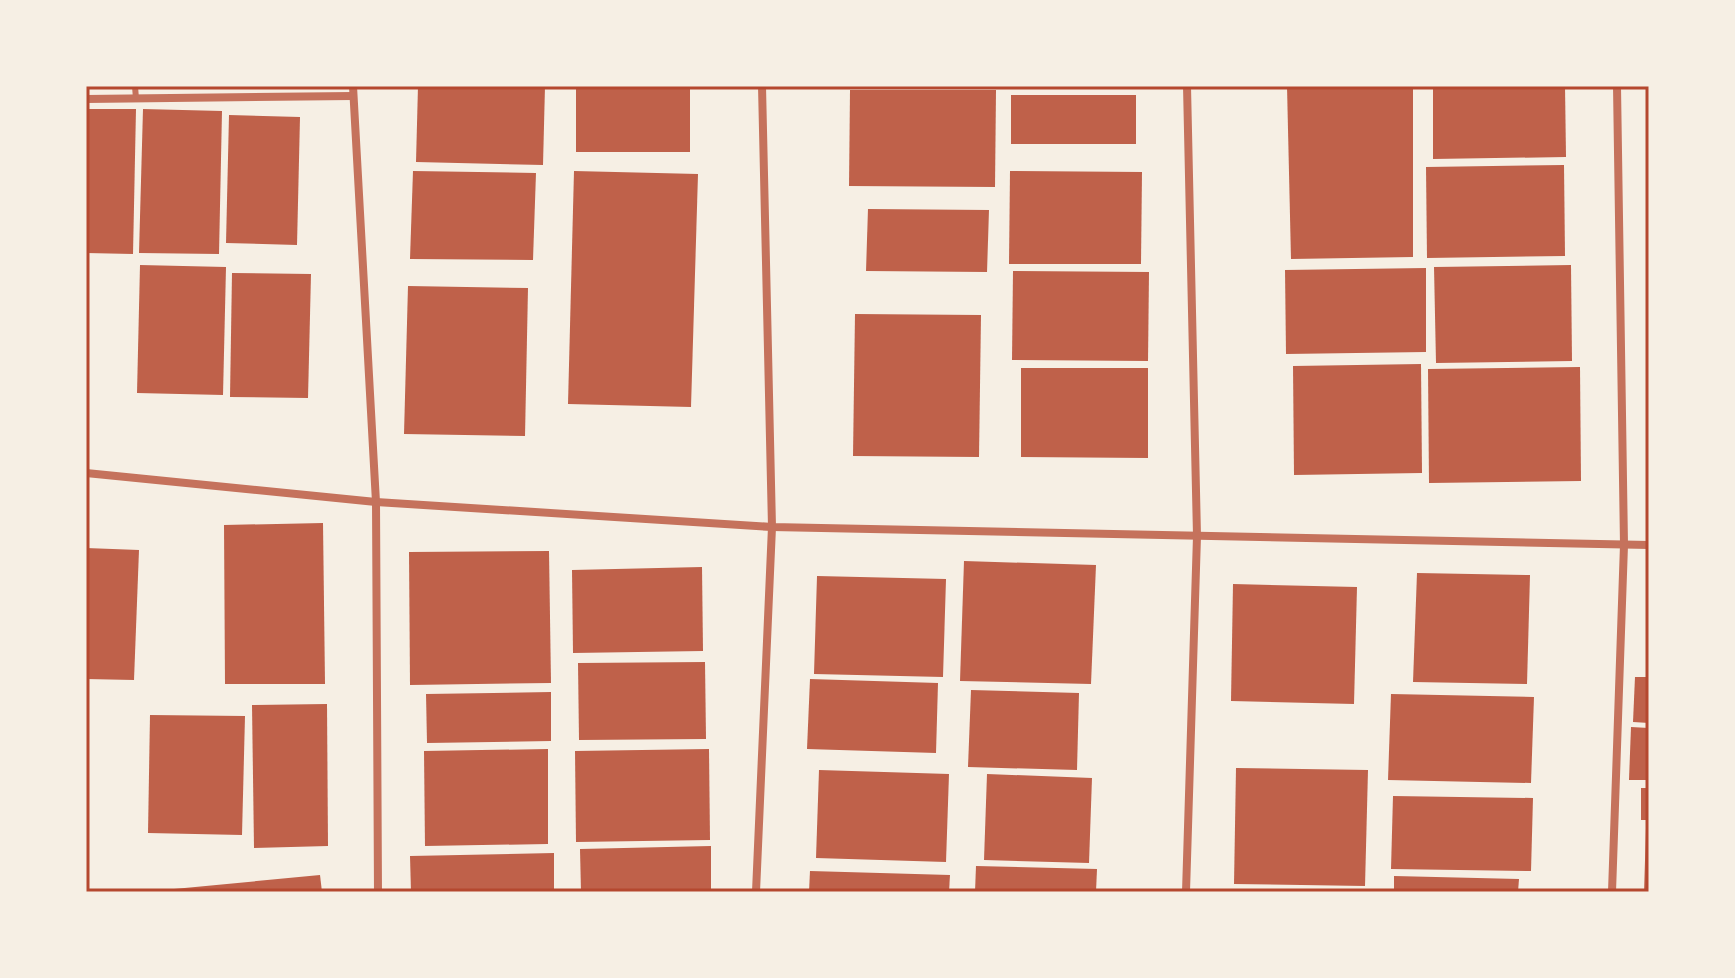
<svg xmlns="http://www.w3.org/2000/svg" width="1735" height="978" viewBox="0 0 1735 978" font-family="'Work Sans',sans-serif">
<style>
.building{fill:#bf614a}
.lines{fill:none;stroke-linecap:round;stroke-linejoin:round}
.service{stroke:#c5725c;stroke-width:6}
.minor{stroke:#c5725c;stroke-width:8}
.neatline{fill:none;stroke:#b5482f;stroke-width:3}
</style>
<rect width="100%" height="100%" fill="#f6efe4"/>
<g class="building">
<path d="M418 86H545L543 165 416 162Z"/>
<rect x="576" y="86" width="114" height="66"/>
<path d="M1287 86H1413V257L1291 259Z"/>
<path d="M1433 86H1565L1566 157 1433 159Z"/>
<path d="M850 90H996L995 187 849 186Z"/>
<rect x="1011" y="95" width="125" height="49"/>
<path d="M86 109H136L133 254 86 253Z"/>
<path d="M143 109 222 111 219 254 139 253Z"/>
<path d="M229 115 300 117 297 245 226 243Z"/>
<path d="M1564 165 1565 256 1427 258 1426 167Z"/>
<path d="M413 171 536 173 533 260 410 259Z"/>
<path d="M574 171 698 174 691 407 568 404Z"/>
<path d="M1010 171 1142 172 1141 264H1009Z"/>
<path d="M868 209 989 210 987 272 866 271Z"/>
<path d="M140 265 226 267 223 395 137 393Z"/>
<path d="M1571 265 1572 361 1436 363 1434 267Z"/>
<path d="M1426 268V352L1286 354 1285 270Z"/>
<path d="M1013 271 1149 272 1148 361 1012 360Z"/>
<path d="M232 273 311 274 308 398 230 397Z"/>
<path d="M408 286 528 288 525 436 404 434Z"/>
<path d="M855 314 981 315 979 457 853 456Z"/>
<path d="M1421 364 1422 473 1294 475 1293 366Z"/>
<path d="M1580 367 1581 481 1429 483 1428 369Z"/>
<path d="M1021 368H1148V458L1021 457Z"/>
<path d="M323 523 325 684H225L224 525Z"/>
<path d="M86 548 139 550 134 680 86 679Z"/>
<path d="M549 551 551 683 410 685 409 552Z"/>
<path d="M964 561 1096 565 1091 684 960 681Z"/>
<path d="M702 567 703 651 573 653 572 570Z"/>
<path d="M1417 573 1530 575 1527 684 1413 682Z"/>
<path d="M817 576 946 579 943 677 814 674Z"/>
<path d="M1233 584 1357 587 1354 704 1231 701Z"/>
<path d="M705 662 706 739 579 740 578 663Z"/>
<path d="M1635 677H1649V723L1633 722Z"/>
<path d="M810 679 938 683 936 753 807 749Z"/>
<path d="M971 690 1079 693 1077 770 968 767Z"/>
<path d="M551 692V741L427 743 426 694Z"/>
<path d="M1391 694 1534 697 1531 783 1388 780Z"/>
<path d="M327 704 328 846 254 848 252 705Z"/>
<path d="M150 715 245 716 242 835 148 833Z"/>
<path d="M1631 727 1649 728V780H1629Z"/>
<path d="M548 749V844L425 846 424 751Z"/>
<path d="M709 749 710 840 576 842 575 751Z"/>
<path d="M1236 768 1368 770 1365 886 1234 884Z"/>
<path d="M819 770 949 774 946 862 816 858Z"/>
<path d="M987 774 1092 778 1089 863 984 860Z"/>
<rect x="1641" y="788" width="8" height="32"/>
<path d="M1393 796 1533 798 1531 871 1391 869Z"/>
<path d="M1646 828H1649V892H1644Z"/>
<path d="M711 846V892H581L580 849Z"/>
<path d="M554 853V892H411L410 856Z"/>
<path d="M976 866 1097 869 1096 892H975Z"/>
<path d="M810 871 950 875 949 892H809Z"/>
<path d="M320 875 322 892H174V889Z"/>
<path d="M1394 876 1519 879 1518 892H1394Z"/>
</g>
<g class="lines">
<path class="service" d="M135 86 136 99"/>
<g class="minor">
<path d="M353 86 376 502 378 892"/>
<path d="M86 99 353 96"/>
<path d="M86 473 376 502 772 527 1649 545"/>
<path d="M756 892 772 527 762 86"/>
<path d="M1186 892 1197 536 1187 86"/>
<path d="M1612 892 1624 545 1617 86"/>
</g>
</g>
<rect width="1735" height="978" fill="none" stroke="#f6efe4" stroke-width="176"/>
<rect x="88" y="88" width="1559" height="802" class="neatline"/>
</svg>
